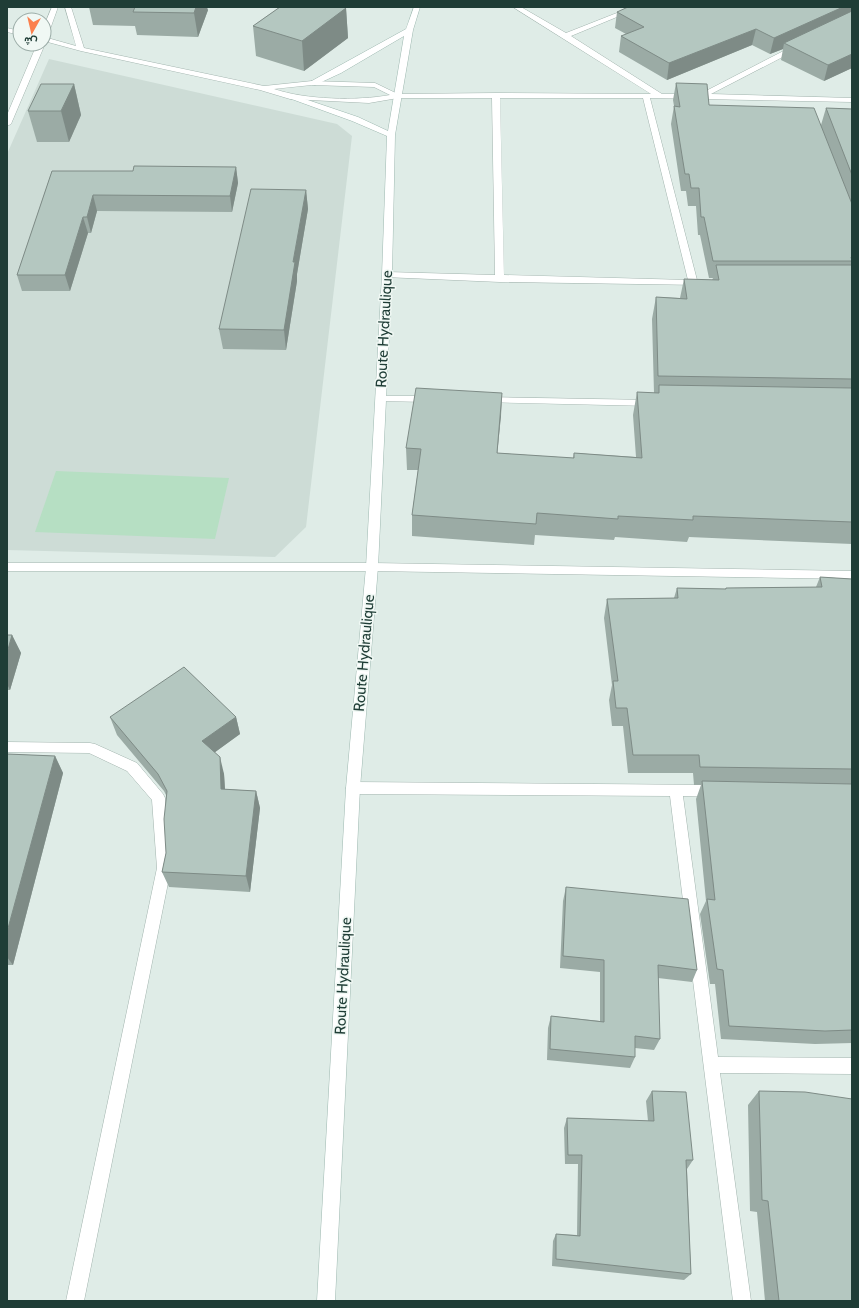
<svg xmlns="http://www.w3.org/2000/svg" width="859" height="1308" viewBox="0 0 859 1308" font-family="Cabin,Vazirmatn,sans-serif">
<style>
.built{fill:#cddcd6}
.green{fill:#b6dfc3}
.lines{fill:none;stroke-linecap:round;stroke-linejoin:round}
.minor-casing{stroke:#a2b4ae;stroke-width:1}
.tertiary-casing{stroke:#a2b4ae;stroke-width:1}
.secondary-casing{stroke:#9db8b0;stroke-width:1}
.minor{fill:#fff;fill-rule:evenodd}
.tertiary{fill:#fff;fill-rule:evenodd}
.secondary{fill:#fff;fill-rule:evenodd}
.wall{fill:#9baba5}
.shaded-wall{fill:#7e8b86}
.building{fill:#b4c7c0;stroke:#7e8b86}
.labels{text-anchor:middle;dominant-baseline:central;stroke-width:3;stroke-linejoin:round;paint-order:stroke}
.street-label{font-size:15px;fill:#1f3d36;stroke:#f0f8f4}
</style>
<rect width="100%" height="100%" fill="#dfece7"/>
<path class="built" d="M49 59 337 124 352 136 306 527 275 557 7 550V154Z"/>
<path class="green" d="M56 471 229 478 215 539 35 532Z"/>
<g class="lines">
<defs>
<g id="minor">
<path d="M52 7H58L48 35 44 37V26Z"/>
<path d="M513 7H521L566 33 632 7H641L571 36 662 94H700L797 44 801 46 800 48 711 94 852 98V102L650 98 697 280 702 281V285L500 282 384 277V273L387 272 495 275 492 98H395V94L496 93 651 94ZM500 98H643L688 280 504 275Z"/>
<path d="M44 43 45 44 11 124 7 126V115L37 44Z"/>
<path d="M381 396H429L434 399 429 402 377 401 376 399Z"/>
<path d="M485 397 651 400 656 403 651 406 481 402 480 400 481 398Z"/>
<path d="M7 563H372L852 571V579L372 571H7Z"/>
<path d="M7 742 90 743 95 744 137 763 163 794 165 798 171 868 84 1301H66L157 868 152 800 127 771 89 753 7 752Z"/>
<path d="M353 782 715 785 720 787 722 791 720 795 715 797 683 796 718 1057 852 1058V1074L720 1073 751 1301H733L670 796 353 794 348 792 346 788 348 784Z"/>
</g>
<g id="tertiary">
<path d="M65 7H71L84 48 264 86 312 81 375 83 402 96 398 98 369 103 290 99 260 90 81 51 44 41V37L76 46ZM312 85 374 87 390 95C357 101 306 100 274 89Z"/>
<path d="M7 28 20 31V35L7 32Z"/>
</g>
<path id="secondary" d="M414 7H420L413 30 395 135 392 275 378 567 360 788 335 1301H317L346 788 366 567 382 275 387 136 352 121 286 97 293 95 358 117 388 131 404 36 341 73 315 85 308 83 406 29Z"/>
</defs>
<use href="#minor" class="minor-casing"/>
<use href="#tertiary" class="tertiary-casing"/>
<use href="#secondary" class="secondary-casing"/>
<use href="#minor" class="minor"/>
<use href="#tertiary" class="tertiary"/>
<use href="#secondary" class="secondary"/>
</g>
<g class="wall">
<path d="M89 7H196L208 10 198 37 137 35 135 26 93 25Z"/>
<path d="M280 7H348L346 8 348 38 304 71 256 56 253 26Z"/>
<path d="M852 7V68L824 81 781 60 783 49 770 54 752 45 667 80 619 52 621 36 626 34 615 28 617 12Z"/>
<path d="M676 83 709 105 821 125 826 108 852 109V544L689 537 687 542 615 537 614 540 535 535 534 545 412 536V515L418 470H407L406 448 502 393 497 453 573 458 574 453 636 457 633 415 637 392 654 393 652 319 656 297 680 298 684 279 712 280 713 278H709L700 235H698L696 206H688L686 191H681L671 124 674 106 673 100Z"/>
<path d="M74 84 81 115 69 142H37L28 111Z"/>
<path d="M236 167 238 183 232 212 97 211 91 233H88L70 291H22L17 275 52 171H133Z"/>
<path d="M306 190 308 209 297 274V281L286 350 223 349 219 329Z"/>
<path d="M820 577 852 579V1043L815 1044 721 1039 715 984H710L700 914 706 901 696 799 701 785H694L693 773H628L623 726H612L609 700 612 685 604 618 607 599 674 598 677 588 725 589 726 588 816 587Z"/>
<path d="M7 635H12L21 653 10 690H7Z"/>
<path d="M110 717H236L240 734 215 752 224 774 225 789 256 791 260 808 250 892 169 887 162 872 166 853V795L164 791 117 735Z"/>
<path d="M7 754 55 756 63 773 13 965H7Z"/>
<path d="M566 887 697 970 692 982 658 978 660 1039 654 1050 635 1048V1057L630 1068 547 1060 548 1028 551 1016 600 1021V972L560 968 563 901Z"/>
<path d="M652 1091 693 1160 687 1169 691 1274 684 1280 552 1266 553 1241 556 1234 577 1235 578 1164H565L564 1128 567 1118 648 1121 646 1101Z"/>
<path d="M759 1091 852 1301H765L757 1212 750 1211 748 1105Z"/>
</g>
<g class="shaded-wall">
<path d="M196 7H207L208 10 198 37 194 13Z"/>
<path d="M324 7H348L346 8 348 38 304 71 302 41Z"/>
<path d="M843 7H852V17L784 43 783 49 770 54 774 38Z"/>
<path d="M756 29 752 45 667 80 669 63Z"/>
<path d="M852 54V68L824 81 828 65Z"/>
<path d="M74 84 81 115 69 142 61 111Z"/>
<path d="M236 167 238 183 232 212 230 196Z"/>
<path d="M306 190 308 209 297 274V281L286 350 284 330 293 262Z"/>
<path d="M93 195 97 211 91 233 87 217Z"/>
<path d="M83 217 88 233 70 291 65 275Z"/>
<path d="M502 393 501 416 495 475 497 453Z"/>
<path d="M12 635 21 653 10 690 7 684V653Z"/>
<path d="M236 717 240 734 207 758 202 741Z"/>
<path d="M55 756 63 773 13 965 7 957V932Z"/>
<path d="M220 757 224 774 226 805 221 789Z"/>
<path d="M256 791 260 808 250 892 246 876Z"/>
</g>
<g class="building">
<path d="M135 7H196L194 13 133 12Z"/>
<path d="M280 7H343L346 8 302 41 253 26Z"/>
<path d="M628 7H843L774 38 756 29 669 63 621 36 644 27 617 12Z"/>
<path d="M852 11V54L828 65 784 43Z"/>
<path d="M676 83 707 84 709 105 814 108 852 204V257H851L852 261H713L704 217H701L699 188H691L689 174H685L674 106 680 107Z"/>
<path d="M41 84H74L61 111H28Z"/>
<path d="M826 108 852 109V175Z"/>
<path d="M134 166 236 167 230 196 93 195 87 217H83L65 275H17L52 171H133Z"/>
<path d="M251 189 306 190 293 262H295L284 330 219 329Z"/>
<path d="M716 265H852V379L658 376 656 297 687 299 684 279 719 280Z"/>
<path d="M659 385 852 388V522L693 516V520L618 516V519L537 513 536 524 412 515 421 449 406 448 416 388 502 393 497 453 574 458V453L642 458 637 392 659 393Z"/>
<path d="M820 577 852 579V769L700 767 699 755H633L627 708H616L613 681H618L607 599 678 598 677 588 726 589V588L822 587Z"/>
<path d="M7 635H12L7 653Z"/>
<path d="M184 667 236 717 202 741 220 757 221 789 256 791 246 876 162 872 166 853 164 819 167 791 158 774 110 717Z"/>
<path d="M7 754 55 756 7 932Z"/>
<path d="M702 781 852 784V1030L825 1031 729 1026 723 970 717 969 707 899 715 900Z"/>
<path d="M566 887 688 899 697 970 658 965 660 1039 635 1036V1057L550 1049 551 1016 604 1022V960L563 956Z"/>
<path d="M652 1091 686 1092 693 1160H686L691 1274 556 1259V1234L580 1236 582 1155H568L567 1118 654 1121Z"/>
<path d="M759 1091 805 1092 852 1099V1301H779L768 1201 762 1200Z"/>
</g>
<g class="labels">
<g class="street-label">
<text transform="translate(384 329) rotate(-87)">Route Hydraulique</text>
<text transform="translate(364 653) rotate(-85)">Route Hydraulique</text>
<text transform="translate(343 976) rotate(-87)">Route Hydraulique</text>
</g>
</g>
<rect width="859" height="1308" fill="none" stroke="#1f3d36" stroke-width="16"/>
<g transform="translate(32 32) rotate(188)"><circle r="19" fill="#f0f8f4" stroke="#9cada8"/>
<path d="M0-3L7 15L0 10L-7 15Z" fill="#fb804e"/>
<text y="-6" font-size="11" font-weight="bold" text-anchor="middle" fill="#1f3d36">ش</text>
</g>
</svg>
